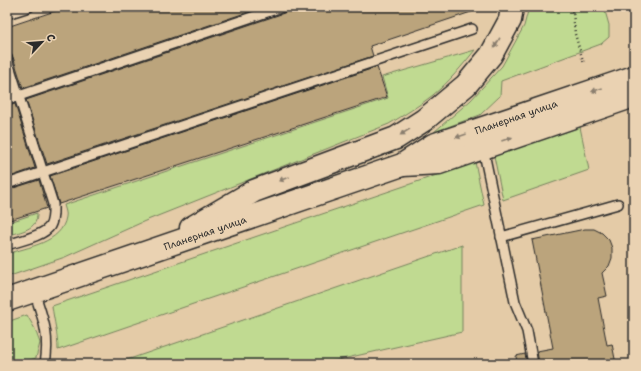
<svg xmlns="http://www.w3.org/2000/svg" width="641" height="371" viewBox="0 0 641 371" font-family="'Shantell Sans',sans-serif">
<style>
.grass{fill:#c0da91;stroke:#76825e}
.building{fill:#bba47c;stroke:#2b2b2b}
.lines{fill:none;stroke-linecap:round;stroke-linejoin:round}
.service-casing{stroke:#2b2b2b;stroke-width:12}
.secondary-casing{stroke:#2b2b2b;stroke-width:25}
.path{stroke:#2b2b2b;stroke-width:2.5;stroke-dasharray:1 3;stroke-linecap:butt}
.service{stroke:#ead2b2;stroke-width:9}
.secondary{stroke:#ead2b2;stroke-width:22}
.oneway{fill:#8a7e6e}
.labels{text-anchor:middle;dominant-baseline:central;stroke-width:3.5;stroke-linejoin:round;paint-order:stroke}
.street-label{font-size:10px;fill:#2b2b2b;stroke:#ead2b2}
</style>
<rect width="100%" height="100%" fill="#e4cba7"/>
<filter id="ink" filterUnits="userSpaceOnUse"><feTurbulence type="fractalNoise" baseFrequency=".025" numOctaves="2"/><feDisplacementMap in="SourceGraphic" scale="8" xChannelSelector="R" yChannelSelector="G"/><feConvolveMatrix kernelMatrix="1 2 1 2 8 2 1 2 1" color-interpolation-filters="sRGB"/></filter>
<g filter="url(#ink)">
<g class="grass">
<path d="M529 7H605V11L609 25V37L601 44 501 81 500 96 480 115 434 132 471 100 502 66 524 26Z"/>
<path d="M475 50C462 66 449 82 433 95 419 106 404 115 389 124L145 221 65 257 7 277V254C27 247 62 243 66 217 67 213 65 209 64 205L388 98 382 77Z"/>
<path d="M580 127 589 170 503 200 494 156Z"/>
<path d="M475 162 484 205 58 350C58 335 54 321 52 306Z"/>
<path d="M37 213C38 230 21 231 7 236V223Z"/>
<path d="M462 245V332L320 364H115Z"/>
<path d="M27 315 35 329 40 343 36 358 17 364H7V322Z"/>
</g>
<g class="building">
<path d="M67 7H263L23 88 13 57 11 54 7 53V27Z"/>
<path d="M288 7H477V10L370 46 373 56 47 164 26 100 284 13 287 11Z"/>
<path d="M377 67 387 97 59 204 50 176Z"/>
<path d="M15 104 35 168 7 178V106Z"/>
<path d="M39 180 47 208 7 221V190Z"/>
<path d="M585 229H594L602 233 609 240 612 248V258L609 266 602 273 607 296 598 298 607 345 612 344 616 364H539L537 351 553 348 532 240Z"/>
<path d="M525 354 527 364H517L516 356Z"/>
</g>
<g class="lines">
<defs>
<g id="service">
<path d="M7 14 29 7"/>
<path d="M7 59 53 204C53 211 54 219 50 226 44 236 19 241 7 245"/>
<path d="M7 100 282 7"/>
<path d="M483 148 515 302 527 331 533 364"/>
<path d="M7 184 472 29"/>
<path d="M501 237 618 204"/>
<path d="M34 291C43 319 50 334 45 364"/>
</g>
<g id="secondary">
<path d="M403 165 439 163 634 96"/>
<path d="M191 228 254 191 396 138 424 120 466 85 491 55 510 20 512 7"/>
<path d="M7 300 402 165 433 145 634 77"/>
</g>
</defs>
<use href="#service" class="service-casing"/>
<use href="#secondary" class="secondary-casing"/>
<path class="path" d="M570 7 573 12 575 34 584 64"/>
<use href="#service" class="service"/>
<use href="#secondary" class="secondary"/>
</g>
<defs><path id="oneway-solid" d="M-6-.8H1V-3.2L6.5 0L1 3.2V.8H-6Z"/></defs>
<g class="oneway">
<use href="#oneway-solid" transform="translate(497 43) rotate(119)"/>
<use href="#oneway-solid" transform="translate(597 90) rotate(161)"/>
<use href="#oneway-solid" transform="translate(405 132) rotate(148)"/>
<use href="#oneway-solid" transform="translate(461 136) rotate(161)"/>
<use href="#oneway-solid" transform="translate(507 139) rotate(-19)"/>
<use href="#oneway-solid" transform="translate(284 179) rotate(160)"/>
</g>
</g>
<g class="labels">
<g class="street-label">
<text transform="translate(516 117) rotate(-19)">Планерная улица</text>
<text transform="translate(205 233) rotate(-19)">Планерная улица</text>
</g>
</g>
<rect width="641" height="371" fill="none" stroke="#ead2b2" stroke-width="24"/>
<rect x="12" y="12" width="617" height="347" fill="none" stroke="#2b2b2b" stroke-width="1.5" filter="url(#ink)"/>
<g transform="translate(42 42) rotate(64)" stroke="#ead2b2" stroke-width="3" paint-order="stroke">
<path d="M0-3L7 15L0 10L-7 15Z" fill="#2b2b2b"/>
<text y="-6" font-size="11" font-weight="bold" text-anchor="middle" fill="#2b2b2b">С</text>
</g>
</svg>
